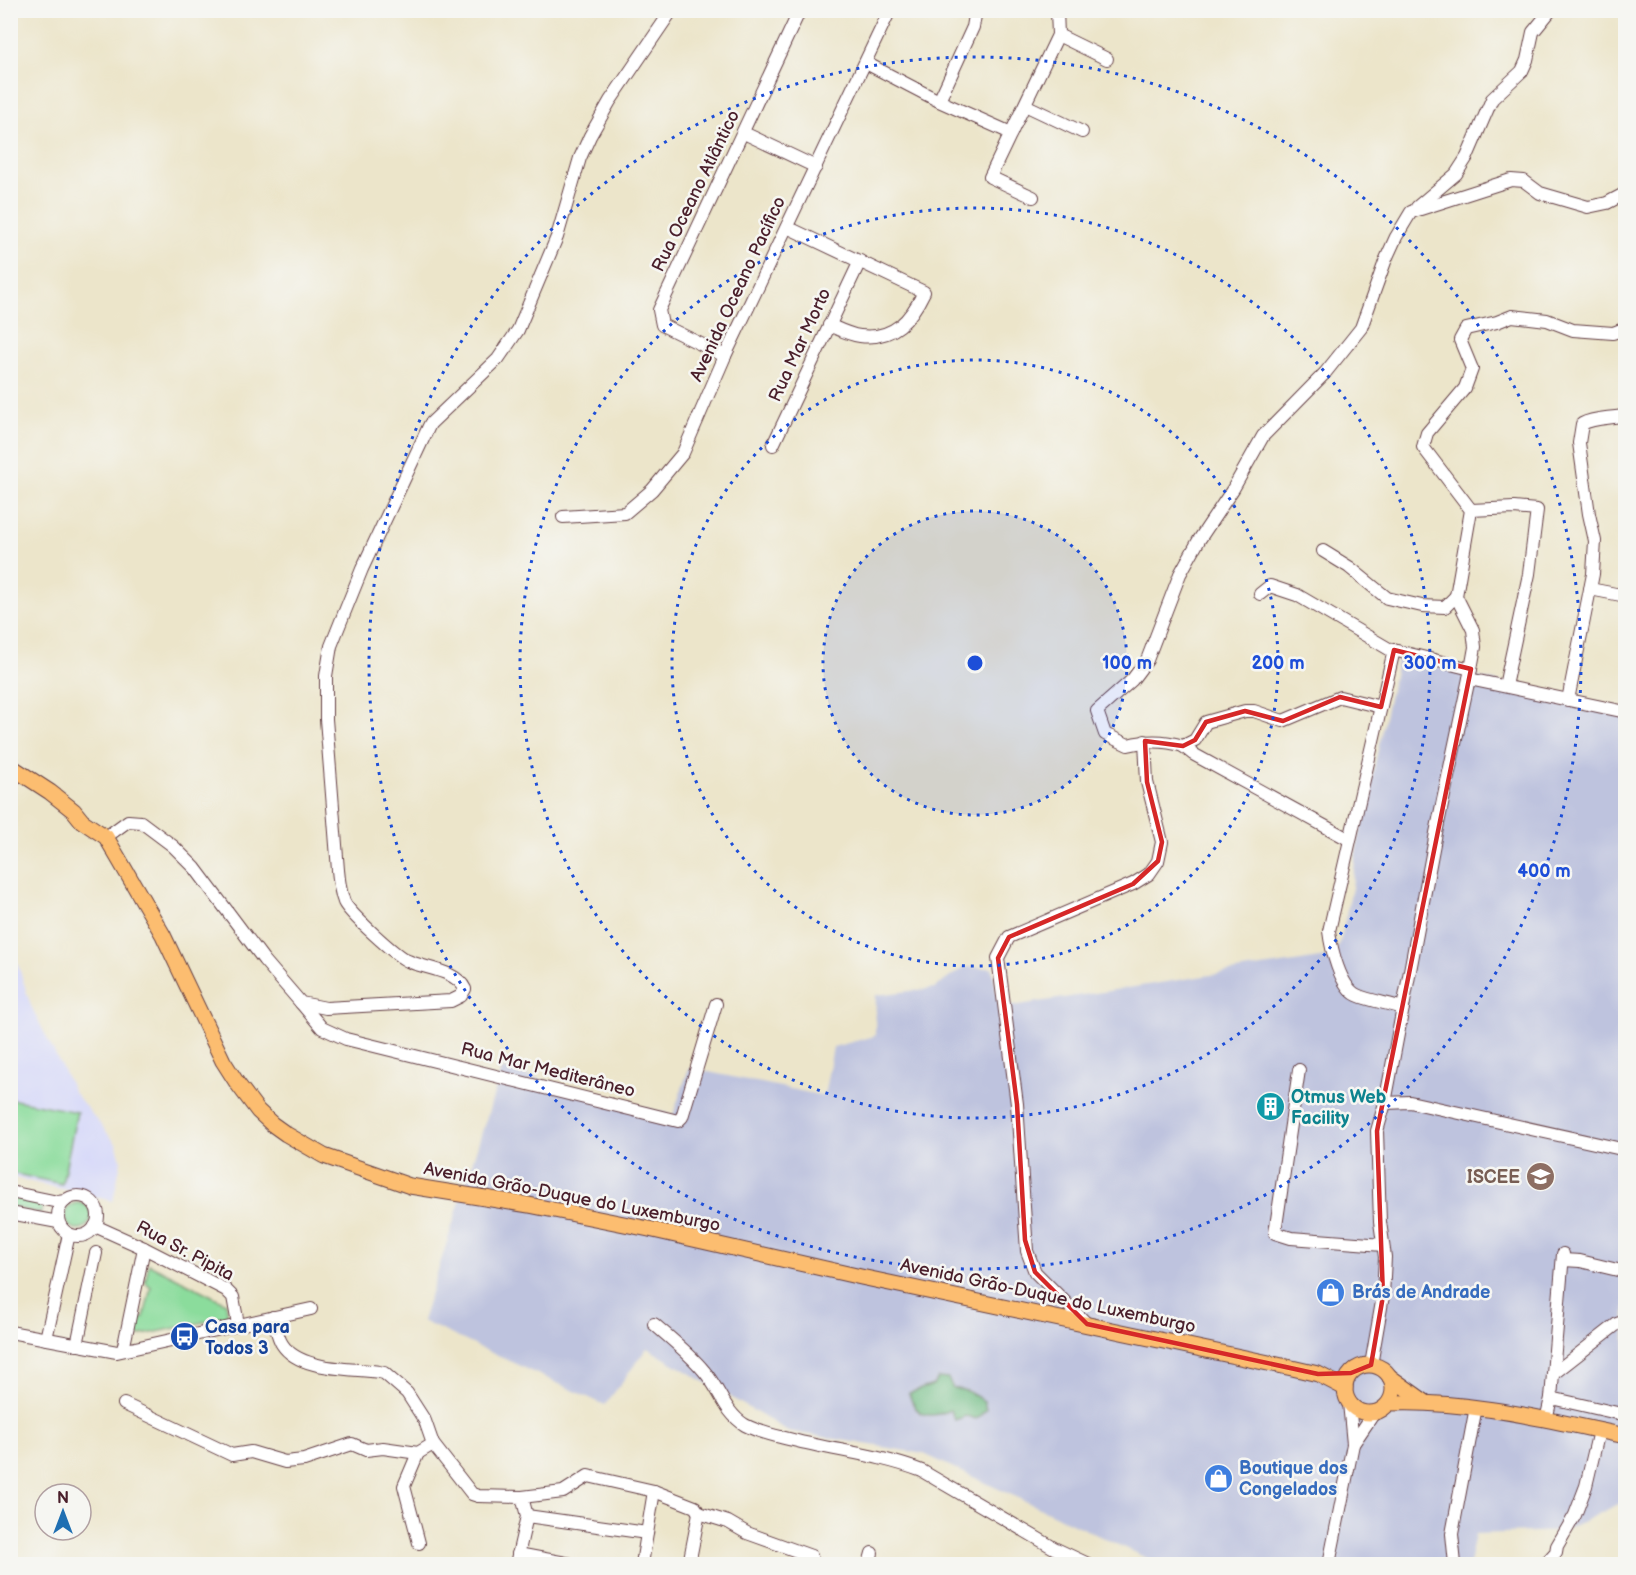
<svg xmlns="http://www.w3.org/2000/svg" width="1636" height="1575" viewBox="0 0 1636 1575" font-family="'Balsamiq Sans',sans-serif">
<style>
.built{fill:#d6d8f9}
.industrial{fill:#bec3de}
.green{fill:#8bdc9c;stroke:#6a7e64;stroke-width:1.5}
.forest{fill:#70bc84;stroke:#5d6e58;stroke-width:1.5}
.lines{fill:none;stroke-linecap:round;stroke-linejoin:round}
.minor-casing{stroke:#623d43;stroke-width:14}
.major-casing{stroke:#623d43;stroke-width:17}
.minor{stroke:#fff;stroke-width:12}
.major{stroke:#fcbd6f;stroke-width:15}
.marked{fill:none;stroke:#d62828;stroke-width:4.5;stroke-linejoin:round}
.ring{fill:none;stroke:#1d4ed8;stroke-width:3;stroke-dasharray:3 6}
.labels{text-anchor:middle;dominant-baseline:central;stroke-width:5;stroke-linejoin:round;paint-order:stroke}
.street-label{font-size:18px;fill:#4a1f2b;stroke:#f6f6f2}
.culture-label{font-size:18px;font-weight:bold;fill:#0d838f;stroke:#f6f6f2;text-anchor:start}
.education-label{font-size:18px;font-weight:bold;fill:#785e54;stroke:#f6f6f2;text-anchor:end}
.shop-label{font-size:18px;font-weight:bold;fill:#366cbe;stroke:#f6f6f2;text-anchor:start}
.transit-label{font-size:18px;font-weight:bold;fill:#164399;stroke:#f6f6f2;text-anchor:start}
.centre{fill:#1d4ed8;stroke:#f6f6f2;stroke-width:3}
.ring-label{font-size:18px;text-anchor:middle;font-weight:bold;fill:#1d4ed8;stroke:#f6f6f2;stroke-width:5;stroke-linejoin:round;paint-order:stroke}
</style>
<rect width="100%" height="100%" fill="#f6f6f2"/>
<filter id="ink" filterUnits="userSpaceOnUse"><feTurbulence type="fractalNoise" baseFrequency=".0167" numOctaves="2"/><feDisplacementMap in="SourceGraphic" scale="12" xChannelSelector="R" yChannelSelector="G"/><feConvolveMatrix kernelMatrix="1 2 1 2 8 2 1 2 1" color-interpolation-filters="sRGB"/></filter>
<filter id="wash" filterUnits="userSpaceOnUse"><feTurbulence type="fractalNoise" baseFrequency=".008" numOctaves="4" result="noise"/><feDisplacementMap in="SourceGraphic" scale="24" xChannelSelector="R" yChannelSelector="G"/><feGaussianBlur stdDeviation="1.35" result="paint"/><feColorMatrix in="noise" values="0 0 0 0 0 0 0 0 0 0 0 0 0 0 0 0 0 1.4 0 .05"/><feComposite in="paint" operator="in"/></filter>
<g filter="url(#wash)">
<rect width="100%" height="100%" fill="#ece5ca"/>
<path class="built" d="M10 939 31 1006 74 1092 117 1145 121 1161 113 1201 11 1177Z"/>
<path class="industrial" d="M1398 657 1625 714V1501L1563 1531 1475 1534 1469 1564H1159L924 1454 788 1431 647 1348 605 1405 422 1321 502 1069 673 1115 689 1068 824 1096 833 1047 875 1036 876 995 935 988 964 967 992 968 1000 1008 1333 956 1340 943 1352 888 1356 852Z"/>
<g class="green">
<path d="M10 1099 77 1112 62 1184 11 1173Z"/>
<path d="M11 1197 43 1204 41 1213 11 1207Z"/>
<circle cx="78" cy="1216" r="13"/>
<path d="M149 1264 226 1303 228 1317 133 1337 137 1319 144 1317 151 1287 145 1282Z"/>
</g>
<path class="forest" d="M938 1378 948 1379 953 1388 967 1391 984 1401 986 1410 976 1419 966 1416 955 1420 950 1410C928 1420 915 1416 909 1393L933 1385Z"/>
</g>
<g filter="url(#ink)">
<g class="lines">
<defs>
<g id="minor">
<path d="M1058 35 1107 59"/>
<path d="M866 63 939 101 1011 133"/>
<path d="M939 101 973 27 976 10"/>
<path d="M1025 105 1082 132"/>
<path d="M744 133 816 167"/>
<path d="M1033 197 990 177 1058 35 1057 10"/>
<path d="M1417 207 1456 174 1467 157 1492 99 1522 71 1527 60 1533 32 1551 10"/>
<path d="M787 227 924 292C911 319 894 340 860 336 850 335 838 329 829 325"/>
<path d="M725 356 662 325 659 310 800 10"/>
<path d="M773 445 860 261"/>
<path d="M1471 510 1514 508 1537 510 1529 574 1505 686"/>
<path d="M563 517 625 513 652 490 683 453 725 356 890 10"/>
<path d="M1323 551 1349 567 1387 598 1422 606 1445 607 1456 596"/>
<path d="M1590 589 1626 596"/>
<path d="M1260 594 1270 586 1297 595 1389 649 1471 669 1436 833 1385 1103 1377 1131 1380 1222 1385 1257 1383 1296 1371 1365"/>
<path d="M1394 650 1329 931C1331 948 1340 987 1357 995 1370 1001 1388 1003 1403 1008"/>
<path d="M1471 669 1475 647 1473 630 1456 596 1471 510 1423 447 1427 433 1465 388 1472 369 1460 340 1466 329 1497 322 1512 316 1547 320 1573 330 1613 333 1626 328"/>
<path d="M1469 679 1626 712"/>
<path d="M1568 700 1593 574 1595 541 1589 514 1579 443 1582 424C1595 417 1610 419 1626 415"/>
<path d="M1381 707 1340 697 1283 721 1254 711H1245L1206 722 1195 740 1183 746C1164 740 1147 740 1128 745L1105 734 1097 711 1132 680 1147 660 1180 574 1199 540 1233 489 1263 436 1325 373 1361 328 1386 259 1396 237 1411 212 1511 180 1524 181 1540 193 1588 207 1607 203 1626 193"/>
<path d="M1183 746 1193 754 1350 840"/>
<path d="M106 837 128 821 141 822 173 846 195 868 264 960 301 1003 326 1008 451 1001 461 996 465 989C456 970 426 969 408 961 397 957 349 913 344 902 340 892 339 881 338 870L326 719V676L331 646 341 621 362 569 430 424 498 359 518 330 557 237 580 158 590 136 610 101 672 10"/>
<path d="M301 1003 322 1028 346 1039 678 1121 682 1117 716 1004"/>
<path d="M1299 1070 1275 1233 1291 1238 1383 1245"/>
<path d="M1385 1103 1410 1102 1626 1150"/>
<path d="M10 1192 58 1202 65 1201"/>
<circle cx="78" cy="1216" r="20"/>
<path d="M10 1213 58 1222"/>
<path d="M95 1226 144 1248 226 1290 233 1297 238 1324"/>
<path d="M1563 1260 1580 1261 1626 1272"/>
<path d="M273 1317C276 1326 277 1336 282 1344 299 1371 350 1368 379 1372L384 1373 407 1393 425 1421 433 1444 472 1494 478 1496 522 1497 527 1516 516 1564"/>
<path d="M654 1324C671 1339 690 1354 704 1371 720 1389 724 1412 745 1425 760 1433 777 1436 793 1440 836 1451 881 1455 922 1471L1054 1548 1088 1564"/>
<path d="M1087 1324 1035 1272 1027 1251 1017 1104 998 958 1009 937 1133 884 1149 874 1158 861 1162 842 1147 782 1145 741"/>
<path d="M10 1332 117 1352 311 1309"/>
<path d="M46 1339 69 1234"/>
<path d="M77 1345 96 1253"/>
<path d="M123 1350 144 1248"/>
<path d="M1553 1374 1617 1324 1626 1321"/>
<path d="M1551 1398 1626 1415"/>
<path d="M124 1404 232 1455 251 1452 285 1462 304 1460 352 1444 366 1450 383 1448 418 1453 433 1444"/>
<path d="M1546 1420 1551 1398 1563 1254"/>
<path d="M1353 1444 1374 1413"/>
<path d="M418 1453 404 1486 419 1543"/>
<path d="M522 1497 563 1492 588 1476 654 1491 695 1507 699 1513"/>
<path d="M699 1513 728 1522 747 1533 811 1556 813 1564"/>
<path d="M527 1516 647 1533"/>
<path d="M518 1554 571 1564"/>
<path d="M642 1564 654 1491"/>
<path d="M689 1564 699 1513"/>
<path d="M869 1564 872 1553"/>
<path d="M1329 1564 1353 1444 1349 1403"/>
<path d="M1455 1564 1452 1534 1476 1407"/>
<path d="M1545 1564 1556 1552 1557 1546 1575 1515 1586 1486 1599 1431"/>
</g>
<g id="major">
<path d="M10 766 50 792 74 811 82 821 106 837 163 935 223 1061 237 1083 258 1111 272 1124 286 1134 324 1156 410 1186 529 1205 649 1229 861 1277 1292 1368 1318 1374 1345 1388"/>
<circle cx="1369" cy="1389" r="24"/>
<path d="M1390 1377 1425 1402"/>
<path d="M1390 1403C1470 1400 1548 1420 1626 1436"/>
</g>
</defs>
<use href="#minor" class="minor-casing"/>
<use href="#major" class="major-casing"/>
<use href="#minor" class="minor"/>
<use href="#major" class="major"/>
</g>
</g>
<path class="marked" d="M1394 650 1471 669 1377 1131 1383 1296 1371 1365 1351 1373 1318 1374 1087 1324 1035 1272 1025 1240 1017 1104 998 958 1009 937 1133 884 1158 861 1162 842 1147 782 1145 741 1183 746 1195 740 1206 722 1245 711 1283 721 1340 697 1381 707Z"/>
<circle cx="975" cy="663" r="152" fill="#1d4ed8" fill-opacity=".12"/>
<g class="ring">
<circle cx="975" cy="663" r="152"/>
<circle cx="975" cy="663" r="303"/>
<circle cx="975" cy="663" r="455"/>
<circle cx="975" cy="663" r="606"/>
</g>
<defs>
<symbol id="building-disc" viewBox="-11 -11 22 22"><circle r="9.5" fill="#0f9aa8" stroke="#f6f6f2"/><path d="M-4-6H4V6H1V3H-1V6H-4ZM-2.5-4.3h1.7v1.8h-1.7ZM.8-4.3h1.7v1.8H.8ZM-2.5-1h1.7V.8h-1.7ZM.8-1h1.7V.8H.8Z" fill="#fff"/></symbol>
<symbol id="university-disc" viewBox="-11 -11 22 22"><circle r="9.5" fill="#8d6e63" stroke="#f6f6f2"/><path d="M0-5L7-2L0 1L-7-2ZM-4 1L0 2.5L4 1V4Q0 6-4 4Z" fill="#fff"/></symbol>
<symbol id="shop-disc" viewBox="-11 -11 22 22"><circle r="9.5" fill="#3f7fe0" stroke="#f6f6f2"/><path d="M-5-2.5h2.3a2.7 3.5 0 0 1 5.4 0H5L5.5 6h-11ZM-1.5-2.5h3a1.5 2.3 0 0 0-3 0Z" fill="#fff"/></symbol>
<symbol id="bus-disc" viewBox="-11 -11 22 22"><circle r="9.5" fill="#1a4fb4" stroke="#f6f6f2"/><path d="M-5-6H5V4H4V6H2V4H-2V6H-4V4H-5ZM-3.5-4V0h7V-4ZM-3.5 1.2v1.5H-2V1.2ZM2 1.2v1.5H3.5V1.2Z" fill="#fff"/></symbol>
</defs>
<g fill-rule="evenodd">
<use href="#building-disc" x="1254" y="1090" width="33" height="33"/>
<use href="#university-disc" x="1524" y="1160" width="33" height="33"/>
<use href="#shop-disc" x="1314" y="1276" width="33" height="33"/>
<use href="#bus-disc" x="168" y="1320" width="33" height="33"/>
<use href="#shop-disc" x="1202" y="1462" width="33" height="33"/>
</g>
<g class="labels">
<g class="street-label">
<text transform="translate(696 191) rotate(-64)">Rua Oceano Atlântico</text>
<text transform="translate(738 289) rotate(-65)">Avenida Oceano Pacífico</text>
<text transform="translate(800 345) rotate(-65)">Rua Mar Morto</text>
<text transform="translate(548 1070) rotate(14)">Rua Mar Mediterâneo</text>
<text transform="translate(572 1197) rotate(11)">Avenida Grão-Duque do Luxemburgo</text>
<text transform="translate(185 1251) rotate(28)">Rua Sr. Pipita</text>
<text transform="translate(1048 1296) rotate(12)">Avenida Grão-Duque do Luxemburgo</text>
</g>
<g class="culture-label">
<text x="1291" y="1097">Otmus Web<tspan x="1291" dy="21">Facility</tspan></text>
</g>
<g class="education-label">
<text x="1520" y="1177">ISCEE</text>
</g>
<g class="shop-label">
<text x="1352" y="1292">Brás de Andrade</text>
<text x="1239" y="1468">Boutique dos<tspan x="1239" dy="21">Congelados</tspan></text>
</g>
<g class="transit-label">
<text x="205" y="1327">Casa para<tspan x="205" dy="21">Todos 3</tspan></text>
</g>
</g>
<circle cx="975" cy="663" r="9" class="centre"/>
<g class="ring-label">
<text x="1127" y="669">100 m</text>
<text x="1278" y="669">200 m</text>
<text x="1430" y="669">300 m</text>
<text x="1544" y="877">400 m</text>
</g>
<rect width="1636" height="1575" fill="none" stroke="#f6f6f2" stroke-width="36"/>
<g transform="translate(63 1512)"><circle r="28" fill="#f6f6f2" stroke="#b1a0a2" stroke-width="1.5"/>
<path d="M0-4.5L10 22L0 15L-10 22Z" fill="#1f6fb2"/>
<text y="-9" font-size="16" font-weight="bold" text-anchor="middle" fill="#4a1f2b">N</text>
</g>
</svg>
